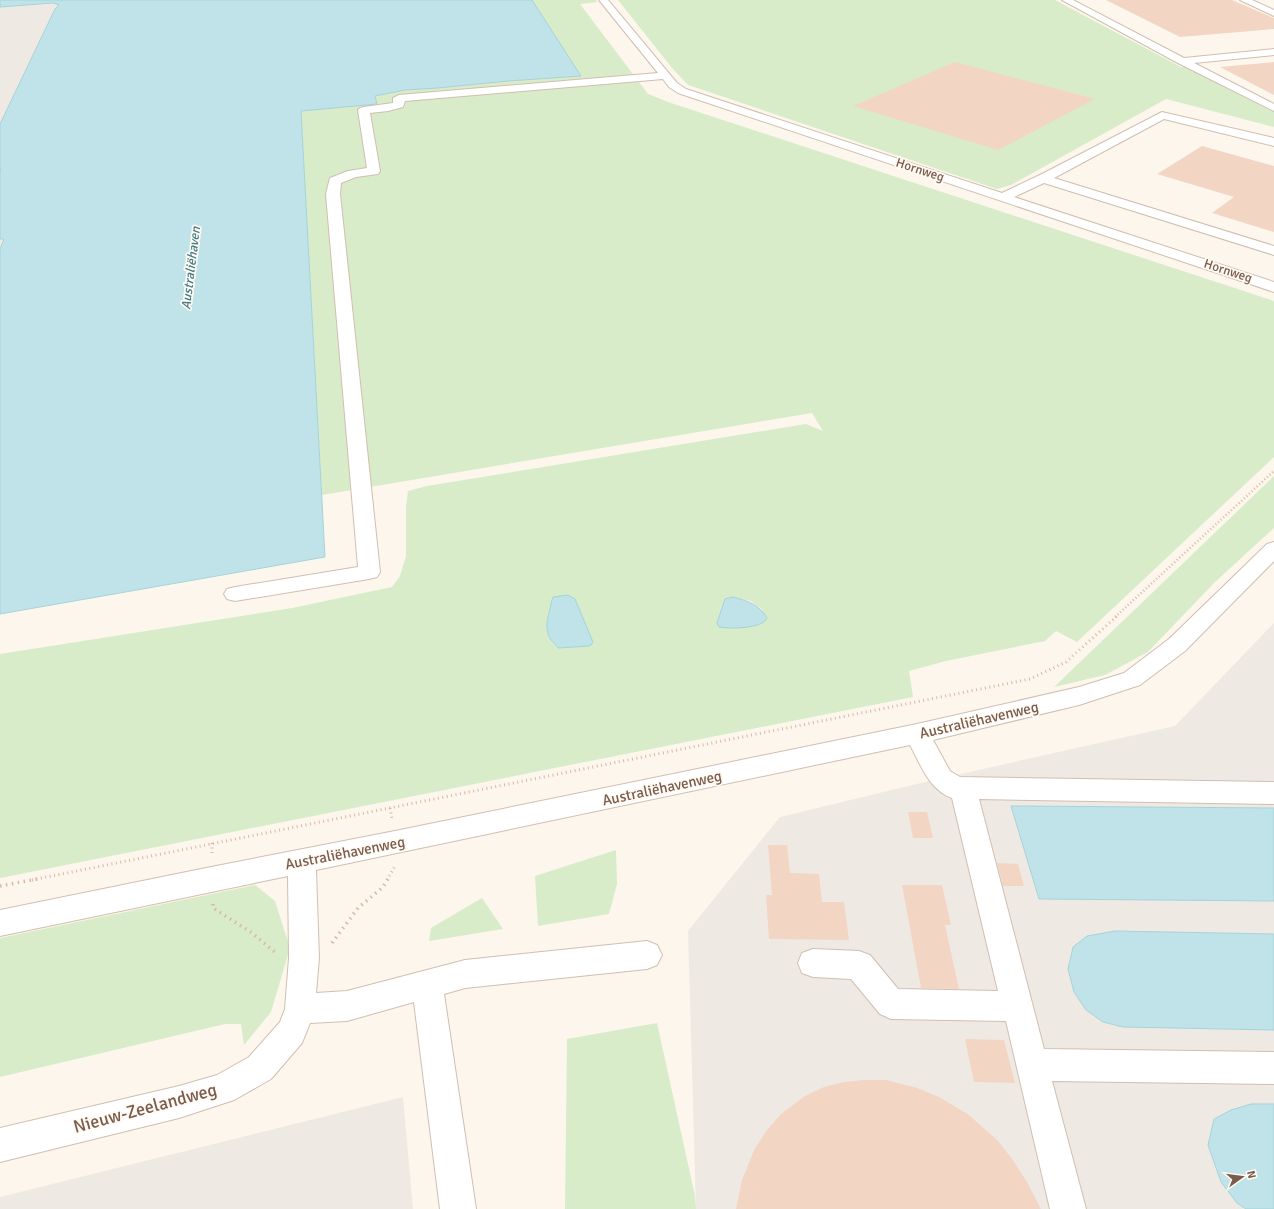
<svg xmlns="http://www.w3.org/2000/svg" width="1274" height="1209" viewBox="0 0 1274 1209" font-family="Signika,sans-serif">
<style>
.industrial{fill:#efe9e4}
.green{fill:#d8ecc9;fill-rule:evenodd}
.water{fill:#bfe3e8;stroke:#a5d3da}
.building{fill:#f3d5c3}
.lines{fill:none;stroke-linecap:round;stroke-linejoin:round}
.minor-casing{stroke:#d1beb0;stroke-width:2}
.path-far2{stroke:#d9b8a5;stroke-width:2.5;stroke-dasharray:1 2.5;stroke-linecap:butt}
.path-far1{stroke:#d9b8a5;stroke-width:3;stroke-dasharray:1 3.5;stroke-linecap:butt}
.path{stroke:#d9b8a5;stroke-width:3.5;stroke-dasharray:1.5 4.5;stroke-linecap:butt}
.minor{fill:#fff;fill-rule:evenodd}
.labels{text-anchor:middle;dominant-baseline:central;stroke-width:3.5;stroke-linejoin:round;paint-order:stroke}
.far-street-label{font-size:13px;fill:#7a5c4d;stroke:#fffaf3}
.far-water-label{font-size:13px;font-style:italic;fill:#437c86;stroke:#fffaf3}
.street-label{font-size:15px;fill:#7a5c4d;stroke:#fffaf3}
.near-street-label{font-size:18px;fill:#7a5c4d;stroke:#fffaf3}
</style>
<rect width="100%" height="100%" fill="#fdf6ec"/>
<g class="industrial">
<path d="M0 0H121L0 323Z"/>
<path d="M1274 623V1209H696L688 931 780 817 925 782 1175 726Z"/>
<path d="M403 1097 413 1209H0V1197Z"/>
</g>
<g class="green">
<path d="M532 0H596L597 2 580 4 648 94 668 102 1274 301V457L1077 642 1056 631 1045 641 946 661 909 671 913 697 0 878V654L292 608 392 587 400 576 406 556V506L408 491 427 486 806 424 823 431 812 413 322 495 301 111 376 104 374 96 405 90 438 88 508 81 580 76ZM733 597 751 601 763 610 719 627 717 623C720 613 724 602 733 597ZM575 599 593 642 573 647 557 648C545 635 545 624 550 608Z"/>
<path d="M618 0H1055L1181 67 1188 66 1274 111V127L1166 99 1011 185 997 189 688 85 672 68Z"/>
<path d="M1274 476V528L1214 583 1148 652 1105 675 1054 687Z"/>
<path d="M616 850 617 884 609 914 538 926 535 876Z"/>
<path d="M255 885 275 901 290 948 271 1012 244 1045 241 1024H225L0 1077V938Z"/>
<path d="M482 898 503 929 429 941 431 928Z"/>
<path d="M657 1023 695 1196 696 1209H565L567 1039Z"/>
</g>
<g class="water">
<path d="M0 0H532L581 76 508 81 438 88 405 90 375 96 377 104 301 111 325 557 0 614V249L4 239H0V172L1 169 0 168V124L55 9 59 5 53 3 0 7Z"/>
<path d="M568 595 575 599 593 642 590 646 558 648C545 635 545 627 550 609 551 605 551 602 553 597Z"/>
<path d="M733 597C748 601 759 604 767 618 763 629 729 629 719 627L717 623 725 599Z"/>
<path d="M1011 806 1274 808V901L1039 899Z"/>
<path d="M1115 931 1274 934V1030L1123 1027 1103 1022 1086 1010 1074 992 1068 969 1073 947 1087 936Z"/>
<path d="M1251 1104H1274V1209H1246L1237 1203 1221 1182 1208 1145 1214 1119 1231 1110Z"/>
</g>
<g class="building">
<path d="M1106 0H1232L1274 18V29L1180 37Z"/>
<path d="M955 62 1095 99 998 150 853 106Z"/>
<path d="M1274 62V95L1220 67Z"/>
<path d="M1202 146 1274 166V232L1212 213 1234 197 1157 174Z"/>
<path d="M908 812H927L933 838H913Z"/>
<path d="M768 845H787L790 873 819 874 822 902H844L849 940 769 939 766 895H772Z"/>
<path d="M997 863 1018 864 1024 886H1003Z"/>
<path d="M902 885H942L951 925H945L959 989 921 988Z"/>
<path d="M965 1039 1004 1040 1015 1083 974 1082Z"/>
<path d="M864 1080H886L917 1088 939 1097 969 1115 997 1140 1013 1160 1027 1182 1041 1209H736L742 1180 755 1148 767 1130 781 1114 805 1096 824 1087 844 1082Z"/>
</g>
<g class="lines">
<defs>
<g id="minor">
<path d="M599 0H608L677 83 686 89 1002 193 1042 174 1162 112 1274 138V146L1164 119 1054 178 1274 246V255L1044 183 1014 197 1274 282V292L678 93 669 87 663 79 405 101 403 107 388 111 370 113 380 171 378 174 356 177 341 183 340 194 380 572 377 577 369 579 235 601 227 599 224 594 227 589 235 587 358 567 326 194 330 178 348 171 367 168 358 110 360 108 364 107 393 103V98L399 95 658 73Z"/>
<path d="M1062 0H1073L1184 58 1274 49V55L1194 63 1274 104V111L1178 63Z"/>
<path d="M1240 0H1252L1274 10V16Z"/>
<path d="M1274 542V561L1185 651 1140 685 1079 705 933 740 950 771 960 777 1274 782V804L979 799 1044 1049 1274 1052V1084L1052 1081 1086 1209H1050L1006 1021 891 1019 880 1014 851 979 813 977 802 973 798 963 802 953 813 949 859 951 870 955 898 989 998 991 952 798C929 790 921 765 910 745L316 870 319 958 316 993 347 991 465 960 647 941 657 945 662 955 657 965 647 969 465 988 444 994 476 1209H440L414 1002 347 1021 310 1023 302 1043 271 1079 234 1100 179 1118 0 1162V1128L179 1086 217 1075 249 1057 280 1022 285 1009 289 958 288 876 0 936V910L211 867 395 831 917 724 1079 687 1124 673 1169 639 1267 544Z"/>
</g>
</defs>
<use href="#minor" class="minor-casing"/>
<path class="path-far2" d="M1115 617 1274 471"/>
<g class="path-far1">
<path d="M390 808 392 819"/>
<path d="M212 843V854"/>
<path d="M32 880 1030 679 1066 662 1117 616"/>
<path d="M387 880 395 866"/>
</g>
<g class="path">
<path d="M0 886 37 879"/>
<path d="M213 904V908L252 933 276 953"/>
<path d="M332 943 358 908 383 887 388 879"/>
</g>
<use href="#minor" class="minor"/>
</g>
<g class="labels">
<g class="far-street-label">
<text transform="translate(920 170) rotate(18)">Hornweg</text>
<text transform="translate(1228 271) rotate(18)">Hornweg</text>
</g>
<g class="far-water-label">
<text transform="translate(191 268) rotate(-83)">Australiëhaven</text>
</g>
<g class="street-label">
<text transform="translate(979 720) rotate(-13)">Australiëhavenweg</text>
<text transform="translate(662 788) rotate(-12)">Australiëhavenweg</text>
<text transform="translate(345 853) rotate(-11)">Australiëhavenweg</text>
</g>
<g class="near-street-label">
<text transform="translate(145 1108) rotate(-15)">Nieuw-Zeelandweg</text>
</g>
</g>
<g transform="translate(1242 1177) rotate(76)" stroke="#fffaf3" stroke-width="3" paint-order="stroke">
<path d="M0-3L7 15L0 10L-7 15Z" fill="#7a5c4d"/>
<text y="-6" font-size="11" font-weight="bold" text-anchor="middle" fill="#7a5c4d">N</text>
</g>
</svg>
